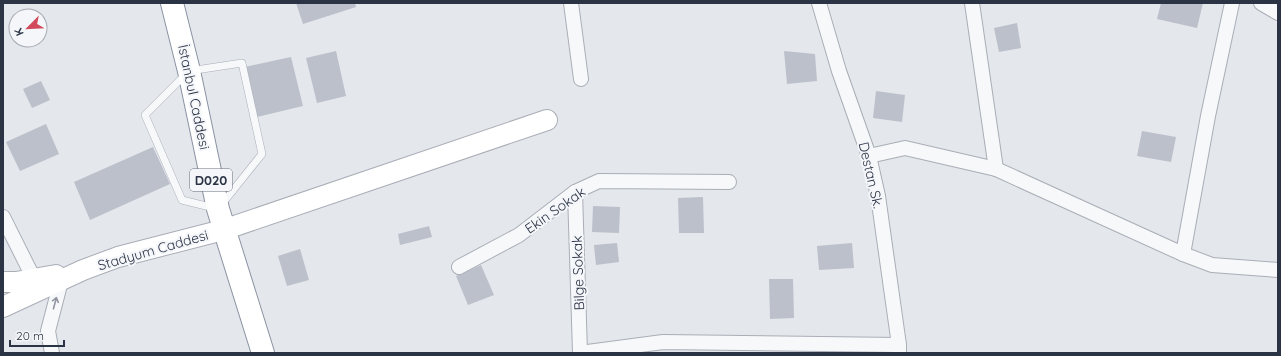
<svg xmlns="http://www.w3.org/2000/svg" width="1281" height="356" viewBox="0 0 1281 356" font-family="Quicksand,sans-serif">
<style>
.building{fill:#bbc0ca}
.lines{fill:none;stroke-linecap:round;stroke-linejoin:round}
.lane-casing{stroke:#a9aeb7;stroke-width:8}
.street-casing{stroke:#a9aeb7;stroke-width:16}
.secondary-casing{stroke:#a9aeb7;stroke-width:22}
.highway-casing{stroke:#8b94a3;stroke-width:24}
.lane{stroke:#f7f8fa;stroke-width:7}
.street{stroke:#f7f8fa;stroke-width:14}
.secondary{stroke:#fff;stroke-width:20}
.highway{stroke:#fff;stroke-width:22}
.oneway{stroke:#9196a0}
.labels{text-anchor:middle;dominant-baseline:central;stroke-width:4;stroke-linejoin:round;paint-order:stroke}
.shield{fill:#f4f6f9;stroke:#676e7b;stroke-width:1}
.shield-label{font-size:13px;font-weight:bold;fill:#2b3445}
.street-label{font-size:14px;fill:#2b3445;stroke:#f4f6f9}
</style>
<rect width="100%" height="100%" fill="#e4e7ec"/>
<g class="building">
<path d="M296 3H355L356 7 303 24Z"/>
<path d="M1161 3H1203L1197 28 1157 19Z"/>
<path d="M1017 23 1021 48 999 52 994 28Z"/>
<path d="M336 51 346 96 317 103 306 58Z"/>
<path d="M784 51 815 54 817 81 787 84Z"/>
<path d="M291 57 303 106 257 117 245 67Z"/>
<path d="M41 81 50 100 32 108 23 89Z"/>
<path d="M876 91 905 95 902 122 873 118Z"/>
<path d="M46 124 59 154 20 171 6 142Z"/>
<path d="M1142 131 1176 137 1171 162 1137 156Z"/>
<path d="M153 147 170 184 90 220 74 182Z"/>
<path d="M703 197 704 233H679L678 198Z"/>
<path d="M593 206 620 207 619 233 592 232Z"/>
<path d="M429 226 432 237 400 245 398 234Z"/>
<path d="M617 243 619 262 596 265 594 245Z"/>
<path d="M852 243 854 268 819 270 817 246Z"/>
<path d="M300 249 309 280 287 286 278 256Z"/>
<path d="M481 265 494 295 468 305 456 276Z"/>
<path d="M769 279H793L794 318 770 319Z"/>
</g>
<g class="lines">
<defs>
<path id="lane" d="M242 63 262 154 218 209 182 200 145 115 189 71Z"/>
<g id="street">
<path d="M571 3 581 79"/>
<path d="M819 3 839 71 869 156 878 196 899 345V353"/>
<path d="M972 3 996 169"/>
<path d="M1261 3 1278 13"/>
<path d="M869 156 905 148 996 169 1183 254 1212 265 1278 270"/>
<path d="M575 192 580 353"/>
<path d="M3 217 34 279"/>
<path d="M1183 254 1208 116 1232 3"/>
<path d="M459 267 519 235 575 192 599 181 729 182"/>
<path d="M52 353 48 331 61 281"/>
<path d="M580 353 663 342 899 345"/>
</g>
<g id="secondary">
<path d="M3 282H16L56 275"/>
<path d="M3 307 83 270 118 257 223 230 547 120"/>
</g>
<path id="highway" d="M172 3 189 71 218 209 263 353"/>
</defs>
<use href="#lane" class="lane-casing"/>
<use href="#street" class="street-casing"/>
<use href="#secondary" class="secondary-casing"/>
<use href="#highway" class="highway-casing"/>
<use href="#lane" class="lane"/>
<use href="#street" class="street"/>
<use href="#secondary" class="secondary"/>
<use href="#highway" class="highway"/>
</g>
<defs><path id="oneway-shaft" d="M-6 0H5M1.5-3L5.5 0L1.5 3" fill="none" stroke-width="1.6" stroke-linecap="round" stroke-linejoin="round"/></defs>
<use class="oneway" href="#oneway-shaft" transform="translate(55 303) rotate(-75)"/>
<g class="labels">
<rect class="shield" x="190" y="169" width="42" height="22" rx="3"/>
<g class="shield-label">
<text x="211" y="180">D020</text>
</g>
<g class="street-label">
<text transform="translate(194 97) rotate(78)">İstanbul Caddesi</text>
<text transform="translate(871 175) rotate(77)">Destan Sk.</text>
<text transform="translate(555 210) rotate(-35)">Ekin Sokak</text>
<text transform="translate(153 250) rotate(-16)">Stadyum Caddesi</text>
<text transform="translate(578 273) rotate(-92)">Bilge Sokak</text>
</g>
</g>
<rect width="1281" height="356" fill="none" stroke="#2b3445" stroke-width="8"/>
<g transform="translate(28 28) rotate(246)"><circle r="19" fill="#f4f6f9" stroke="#a4a8b1"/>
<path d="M0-3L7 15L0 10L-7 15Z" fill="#d1495b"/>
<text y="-6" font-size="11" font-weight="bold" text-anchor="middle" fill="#2b3445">K</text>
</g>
<path d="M10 340v6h54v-6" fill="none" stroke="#2b3445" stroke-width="2"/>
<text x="16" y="340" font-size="12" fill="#2b3445" stroke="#f4f6f9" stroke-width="3" paint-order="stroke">20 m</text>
</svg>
